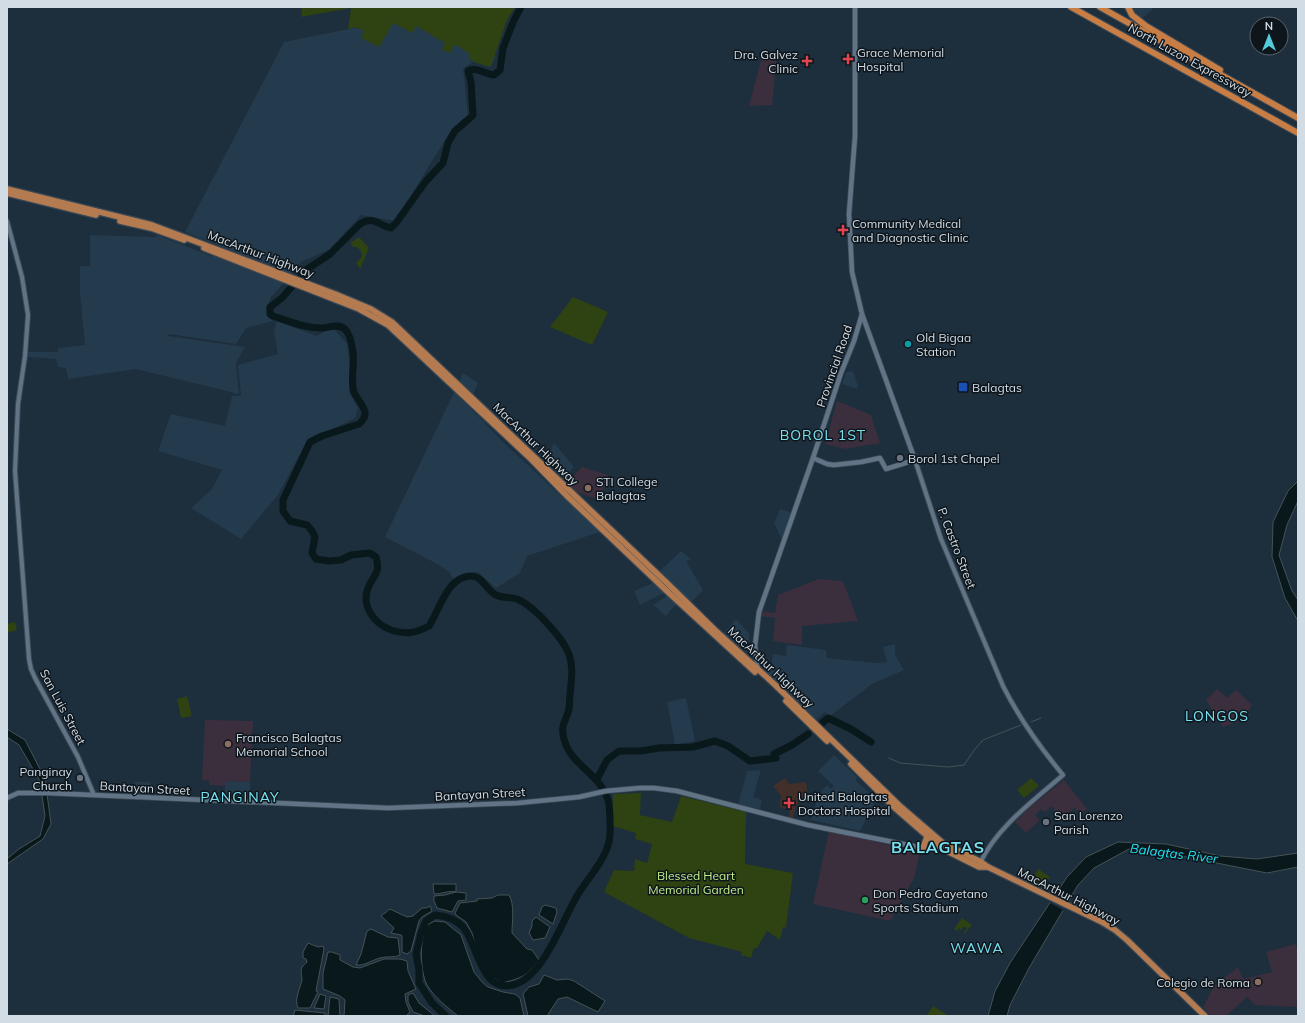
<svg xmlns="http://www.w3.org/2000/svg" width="1305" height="1023" viewBox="0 0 1305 1023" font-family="Mulish,sans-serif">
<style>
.built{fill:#243b4d}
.education{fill:#3b2f3e}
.medical{fill:#422f2a}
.green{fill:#2e4212}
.water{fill:#09181a;stroke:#455357}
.pier{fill:#1d2e3d}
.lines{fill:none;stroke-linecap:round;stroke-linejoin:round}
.stream{stroke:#455357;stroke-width:1}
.river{stroke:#09181a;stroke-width:7}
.tertiary-casing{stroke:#3b4956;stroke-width:6}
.secondary-casing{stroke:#3b4956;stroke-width:6}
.trunk-casing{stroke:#3b4956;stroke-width:8}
.motorway-casing{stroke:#3b4956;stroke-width:8}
.tertiary{stroke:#617485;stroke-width:4}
.secondary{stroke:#617485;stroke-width:4.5}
.trunk{stroke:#b47b51;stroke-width:5.5}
.motorway{stroke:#c87d44;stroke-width:6}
.health-dot{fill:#e0444e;stroke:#0e161c;stroke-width:1.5}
.culture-dot{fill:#0f9aa8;stroke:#0e161c;stroke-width:1.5}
.transit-dot{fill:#1a4fb4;stroke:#0e161c;stroke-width:1.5}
.worship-dot{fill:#6b7280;stroke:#0e161c;stroke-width:1.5}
.education-dot{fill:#8d6e63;stroke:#0e161c;stroke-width:1.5}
.leisure-dot{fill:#2e9e5b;stroke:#0e161c;stroke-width:1.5}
.labels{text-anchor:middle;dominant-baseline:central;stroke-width:3;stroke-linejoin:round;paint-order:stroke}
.poi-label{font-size:12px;fill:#d1dce5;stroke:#0e161c;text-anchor:start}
.street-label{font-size:12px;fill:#d1dce5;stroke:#0e161c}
.park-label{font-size:12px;fill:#c1ef8a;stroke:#0e161c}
.water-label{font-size:13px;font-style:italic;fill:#1ee1f4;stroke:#0e161c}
.quarter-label{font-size:14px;letter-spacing:1px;fill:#78e1f0;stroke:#0e161c}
.district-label{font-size:16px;font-weight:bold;letter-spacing:1px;fill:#78e1f0;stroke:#0e161c}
</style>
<rect width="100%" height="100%" fill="#1d2e3d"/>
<g class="built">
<path d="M1120 7H1152L1153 9 1141 19Z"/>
<path d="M403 18 496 56 491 66 487 67 480 63 473 62 463 68 468 116 452 129 395 221 361 215 330 249 301 262 291 274 185 232 284 42Z"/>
<path d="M90 235 156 237 157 235 211 256 212 254 284 283 271 297 266 310 267 316 273 321 246 328 236 344 169 334 168 336 245 347 236 363 239 394 136 369 68 379 66 368 58 367 56 359 28 357V352H58V348L85 345 80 292V266H90Z"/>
<path d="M277 321 316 336 333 328 347 344 349 361V392L358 408 355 418 307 441 278 495 241 539 191 508 211 490 222 470 158 451 171 414 225 426 232 396H241L238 365 278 354 274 331Z"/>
<path d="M853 371 858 386 857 389 842 384 846 372Z"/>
<path d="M463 373 478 383 473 395 459 382Z"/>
<path d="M454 392 484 422 502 441 600 532 527 556 520 573 496 588 478 572 467 574 454 580 449 572 437 564 385 537Z"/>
<path d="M554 443 574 467 563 480 545 463Z"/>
<path d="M780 509 793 513 782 540 774 523Z"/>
<path d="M681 551 691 559 686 561 703 590 691 602 660 571Z"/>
<path d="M653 583 664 593 640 605 634 591Z"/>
<path d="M667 596 676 604 666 616 653 605Z"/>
<path d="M736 619 749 633V642L739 647 724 633Z"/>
<path d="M895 644V655L904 670 872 684 830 716 825 712 813 722 765 672 771 666 773 654 786 656 787 645 826 650 827 658 877 663 887 662 883 647Z"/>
<path d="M686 698 695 741 675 745 667 702Z"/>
<path d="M834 755 857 777 855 780 877 799 860 831 811 820 820 792 827 785 831 789 834 786 818 771Z"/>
<path d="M761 770 753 797 762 800 760 809 738 805 747 771Z"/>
<path d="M225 781 250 782V799L225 797Z"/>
<path d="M135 782H151L150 794 134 793Z"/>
</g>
<g class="education">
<path d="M763 52 777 54 772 105 749 106Z"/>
<path d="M837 401 871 415 880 443 845 449 825 444Z"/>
<path d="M582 467 608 475 600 500 576 492 567 483Z"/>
<path d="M819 579 843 581 858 621 802 626V645L773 641 775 618 761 616V611L775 613 778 595Z"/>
<path d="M1217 689 1227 698 1236 690 1252 705 1244 719 1223 727 1206 700Z"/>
<path d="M205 720 253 721 250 782 225 781V786L209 785V780H202Z"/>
<path d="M1064 780 1087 809 1081 814 1074 808 1063 819 1051 806 1045 812 1041 809 1035 815 1040 820 1026 833 1015 822 1029 808Z"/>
<path d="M829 831 920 852 914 878 890 921 813 904Z"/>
<path d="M1296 944 1298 952V1007L1255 1005 1247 997 1226 1016H1211L1203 1007 1214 986 1238 967 1243 979 1272 972 1266 952Z"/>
</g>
<path class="medical" d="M785 778 789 784 806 782 808 796 799 798 792 819H788L790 810 779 807 781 796 773 786Z"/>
<g class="green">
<path d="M302 7H515L507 20 491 66C486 67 473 62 470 59V54L455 44 450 53 442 49 445 43 416 26 412 33 393 23 379 47 361 38 364 31 356 27 348 29 351 8 301 17Z"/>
<path d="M359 237 369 248 360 269 356 263 362 257 361 251 357 247H353L350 243Z"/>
<path d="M573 297 608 312 592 345 550 327Z"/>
<path d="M15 622 17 630 7 633V624Z"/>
<path d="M187 696 192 716 181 718 177 699Z"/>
<path d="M1031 778 1039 786 1024 798 1017 790Z"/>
<path d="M641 793 640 815 672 822 681 796 746 812 745 864 793 873 786 928 783 927 780 940 767 931 757 948H754L751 958 741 955 742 952 689 938 604 892 614 870 634 871 635 859 647 863 652 844 635 839 636 833 612 826 613 794Z"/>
<path d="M1038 869 1050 877 1043 887 1032 880Z"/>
<path d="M962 918 972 925 964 934V932L967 928 964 926 961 930 959 928 957 931 954 929Z"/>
<path d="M933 1006 949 1016H926Z"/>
</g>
<g class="water">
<path d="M1298 481V501L1287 525 1279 555 1292 591 1298 600V621L1285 598 1272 557 1273 522 1288 491Z"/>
<path d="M7 729 25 740 45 779 51 824 43 839 7 864V859L19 849 40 836 45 816 40 781 19 745 7 737Z"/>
<path d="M1118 842 1166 844 1220 856 1257 859 1298 853V867L1267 873 1161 852 1129 849 1094 868 1078 885 1029 968 1010 1005 1007 1016H988L995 991 1010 963 1067 877 1086 857Z"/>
<path d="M433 884H456V892L466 893V900L458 901 452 912 437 908 434 901V896L445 895 456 892C451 890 441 894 434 894Z"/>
<path d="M498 895H509C515 905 512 922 512 933L527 949 532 950 539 960C527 976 522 978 502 983L490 976 485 969 477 951 472 933 466 922 456 915 455 913 460 903 477 901V899L492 898Z"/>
<path d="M545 905 556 908 557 912 553 924 539 915 542 907Z"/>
<path d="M430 906 432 911 422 917 419 921 411 951 407 954 402 952V936L401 935 391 933 394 928 381 916 390 909 407 917 413 916 422 908H426Z"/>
<path d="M536 917 550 927 545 938 533 940 529 933 532 926V921Z"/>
<path d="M435 921 445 922 461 935 474 972 482 982 488 987 503 992 515 994 520 998 524 1016H458C447 1007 434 997 427 985 420 972 419 939 427 926 429 924 432 922 435 921Z"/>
<path d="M371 929 388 937 398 938 400 955C394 958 387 956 380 958 372 960 365 966 356 965L361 954 367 931Z"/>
<path d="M308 943 318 947 323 946 324 949 316 991 318 992 310 1008H298C294 1000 300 988 302 980 302 975 300 971 302 967 304 965 305 964 307 962L306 959 303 958V952Z"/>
<path d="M328 952H332L340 955V960L353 967 360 968 384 959H400L407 961 408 971 416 989 405 994 406 1002 410 1012 406 1016H344L345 1000 340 996 323 989V973Z"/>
<path d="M544 975 557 980 568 979 574 981 605 1001 598 1012 567 997 558 999 547 1016H528L523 994 529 987 539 984Z"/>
<path d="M413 993 419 1003 435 1016H425L413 1012 408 1002V995Z"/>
<path d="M320 994 326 996 324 1009 314 1008Z"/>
<path d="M330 997 339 999 340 1016H328Z"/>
<path d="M295 1010 325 1013V1016H293Z"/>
</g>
<path class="pier" d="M1054 893 1071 902 1065 911 1048 902Z"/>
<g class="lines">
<g class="stream">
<path d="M1031 722 1041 718"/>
<path d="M889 758 900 763 948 767 964 765 975 749 983 740 1021 725"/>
</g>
<g class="river">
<path d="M820 725 828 718 851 729 871 742"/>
<path d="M597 779 607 760 619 751H641L659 748 693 747 715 741 728 746 750 761 776 758 774 754 792 745 808 734"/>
<path d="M446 1016 432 1003 419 983V970L416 954 421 933 426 921 435 915C445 916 456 919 463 927 478 944 480 993 513 985 525 982 535 971 542 961 556 941 565 917 577 896 587 879 604 862 609 842 611 834 610 813 609 804 603 774 571 767 564 739 560 724 566 722 569 709 570 705 569 700 570 696 571 681 574 668 569 654 562 637 534 606 517 599 510 597 502 598 496 595 484 589 482 570 462 578 446 584 438 612 429 626 416 633 406 635 391 630 375 624 361 607 368 588 373 575 381 574 376 557L370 553 351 555 341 560 329 561 316 559 312 553 315 537 312 531 307 525 290 521 283 511V500L310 442 322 436 359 424C373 412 359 404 354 392 350 379 355 365 353 352 352 345 350 334 345 329 338 323 328 328 321 328 304 328 288 321 273 316L270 314V307L282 298 306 270 330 254 360 224C374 215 379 226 391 228L396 223 426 181 443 163 448 143 455 131 471 117 473 115 471 82 468 71C477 66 486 75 494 75L500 70 503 48 514 20 521 7"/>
</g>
<defs>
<g id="tertiary">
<path d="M7 221 22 277 28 315 25 356 18 404 15 471 29 659 31 669 35 678 78 757 94 795"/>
<path d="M915 460 941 539 1003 686C1020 720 1039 746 1063 775 1033 801 997 827 980 863"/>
</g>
<g id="secondary">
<path d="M813 458 827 464 834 465 861 462 880 458 886 469 915 460 862 314"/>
<path d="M758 670 755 646 759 612 813 458 841 373 854 341 862 314 852 272 849 214 855 136V7"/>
<path d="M7 798 18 793H48L388 808 518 803 579 797 606 791 640 788H654L677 791 808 825 923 848 938 849 942 846"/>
</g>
<g id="trunk">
<path d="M7 189 152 225 335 294 371 309 392 322 666 582 716 631 772 682 900 806 943 843 981 862 988 867 1102 922 1115 930 1127 940 1205 1016"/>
<path d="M7 193 96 215"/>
<path d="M120 221 151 228 184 240"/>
<path d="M204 248 359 309 388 325 531 459 567 496 669 593 755 672"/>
<path d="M786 701 827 741"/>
<path d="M851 764 896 809 941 848 979 867H988"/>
<path d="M923 848 927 837"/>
</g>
<g id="motorway">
<path d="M1071 7 1298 133"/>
<path d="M1100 7 1298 118"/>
<path d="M1128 7 1132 15 1146 26 1220 70"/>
</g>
</defs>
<use href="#tertiary" class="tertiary-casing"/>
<use href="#secondary" class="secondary-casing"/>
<use href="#trunk" class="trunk-casing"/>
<use href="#motorway" class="motorway-casing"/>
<use href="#tertiary" class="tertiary"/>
<use href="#secondary" class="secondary"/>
<use href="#trunk" class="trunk"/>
<use href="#motorway" class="motorway"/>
</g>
<g class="health-dot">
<path d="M846 53h4v4h4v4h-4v4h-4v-4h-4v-4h4z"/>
<path d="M805 55h4v4h4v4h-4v4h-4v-4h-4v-4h4z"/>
<path d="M841 224h4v4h4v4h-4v4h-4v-4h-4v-4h4z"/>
<path d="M787 797h4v4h4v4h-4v4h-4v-4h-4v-4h4z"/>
</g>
<circle class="culture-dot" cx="908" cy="344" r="4"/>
<rect class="transit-dot" x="958" y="382" width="10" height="10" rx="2"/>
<g class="worship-dot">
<circle cx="900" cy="458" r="4"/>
<circle cx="80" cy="778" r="4"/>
<circle cx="1046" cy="822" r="4"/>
</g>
<g class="education-dot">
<circle cx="588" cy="488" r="4"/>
<circle cx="228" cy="744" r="4"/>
<circle cx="1258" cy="982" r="4"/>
</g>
<circle class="leisure-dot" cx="865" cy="900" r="4"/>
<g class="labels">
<g class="poi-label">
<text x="857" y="52">Grace Memorial<tspan x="857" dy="14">Hospital</tspan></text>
<text x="798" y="54" text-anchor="end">Dra. Galvez<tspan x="798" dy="14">Clinic</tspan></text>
<text x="852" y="223">Community Medical<tspan x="852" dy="14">and Diagnostic Clinic</tspan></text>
<text x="916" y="337">Old Bigaa<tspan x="916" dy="14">Station</tspan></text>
<text x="972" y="387">Balagtas</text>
<text x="908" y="458">Borol 1st Chapel</text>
<text x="596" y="481">STI College<tspan x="596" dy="14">Balagtas</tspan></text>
<text x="236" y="737">Francisco Balagtas<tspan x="236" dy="14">Memorial School</tspan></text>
<text x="72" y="771" text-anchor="end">Panginay<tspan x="72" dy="14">Church</tspan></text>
<text x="798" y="796">United Balagtas<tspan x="798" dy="14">Doctors Hospital</tspan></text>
<text x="1054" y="815">San Lorenzo<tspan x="1054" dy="14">Parish</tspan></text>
<text x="873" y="893">Don Pedro Cayetano<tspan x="873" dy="14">Sports Stadium</tspan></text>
<text x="1250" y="982" text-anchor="end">Colegio de Roma</text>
</g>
<g class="street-label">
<text transform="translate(1190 60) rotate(29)">North Luzon Expressway</text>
<text transform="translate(261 254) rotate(21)">MacArthur Highway</text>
<text transform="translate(834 366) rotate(-71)">Provincial Road</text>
<text transform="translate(536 444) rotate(44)">MacArthur Highway</text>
<text transform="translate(957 548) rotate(69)">P. Castro Street</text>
<text transform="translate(771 667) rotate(43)">MacArthur Highway</text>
<text transform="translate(63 707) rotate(62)">San Luis Street</text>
<text transform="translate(145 788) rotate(3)">Bantayan Street</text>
<text transform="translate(480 794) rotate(-3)">Bantayan Street</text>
<text transform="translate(1069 896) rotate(27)">MacArthur Highway</text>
</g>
<g class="park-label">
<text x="696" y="875">Blessed Heart<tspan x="696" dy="14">Memorial Garden</tspan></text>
</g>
<g class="water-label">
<text transform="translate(1174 853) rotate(7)">Balagtas River</text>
</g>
<g class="quarter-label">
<text x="823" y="435">BOROL 1ST</text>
<text x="1217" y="716">LONGOS</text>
<text x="240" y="797">PANGINAY</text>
<text x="977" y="948">WAWA</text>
</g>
<g class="district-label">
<text x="938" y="847">BALAGTAS</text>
</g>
</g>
<rect width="1305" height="1023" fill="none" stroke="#d1dce5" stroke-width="16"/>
<g transform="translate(1269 36)"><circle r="19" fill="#0e161c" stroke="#5c656c"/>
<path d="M0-3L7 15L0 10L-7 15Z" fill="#53cbdb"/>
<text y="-6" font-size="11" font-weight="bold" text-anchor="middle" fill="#d1dce5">N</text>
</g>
</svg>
